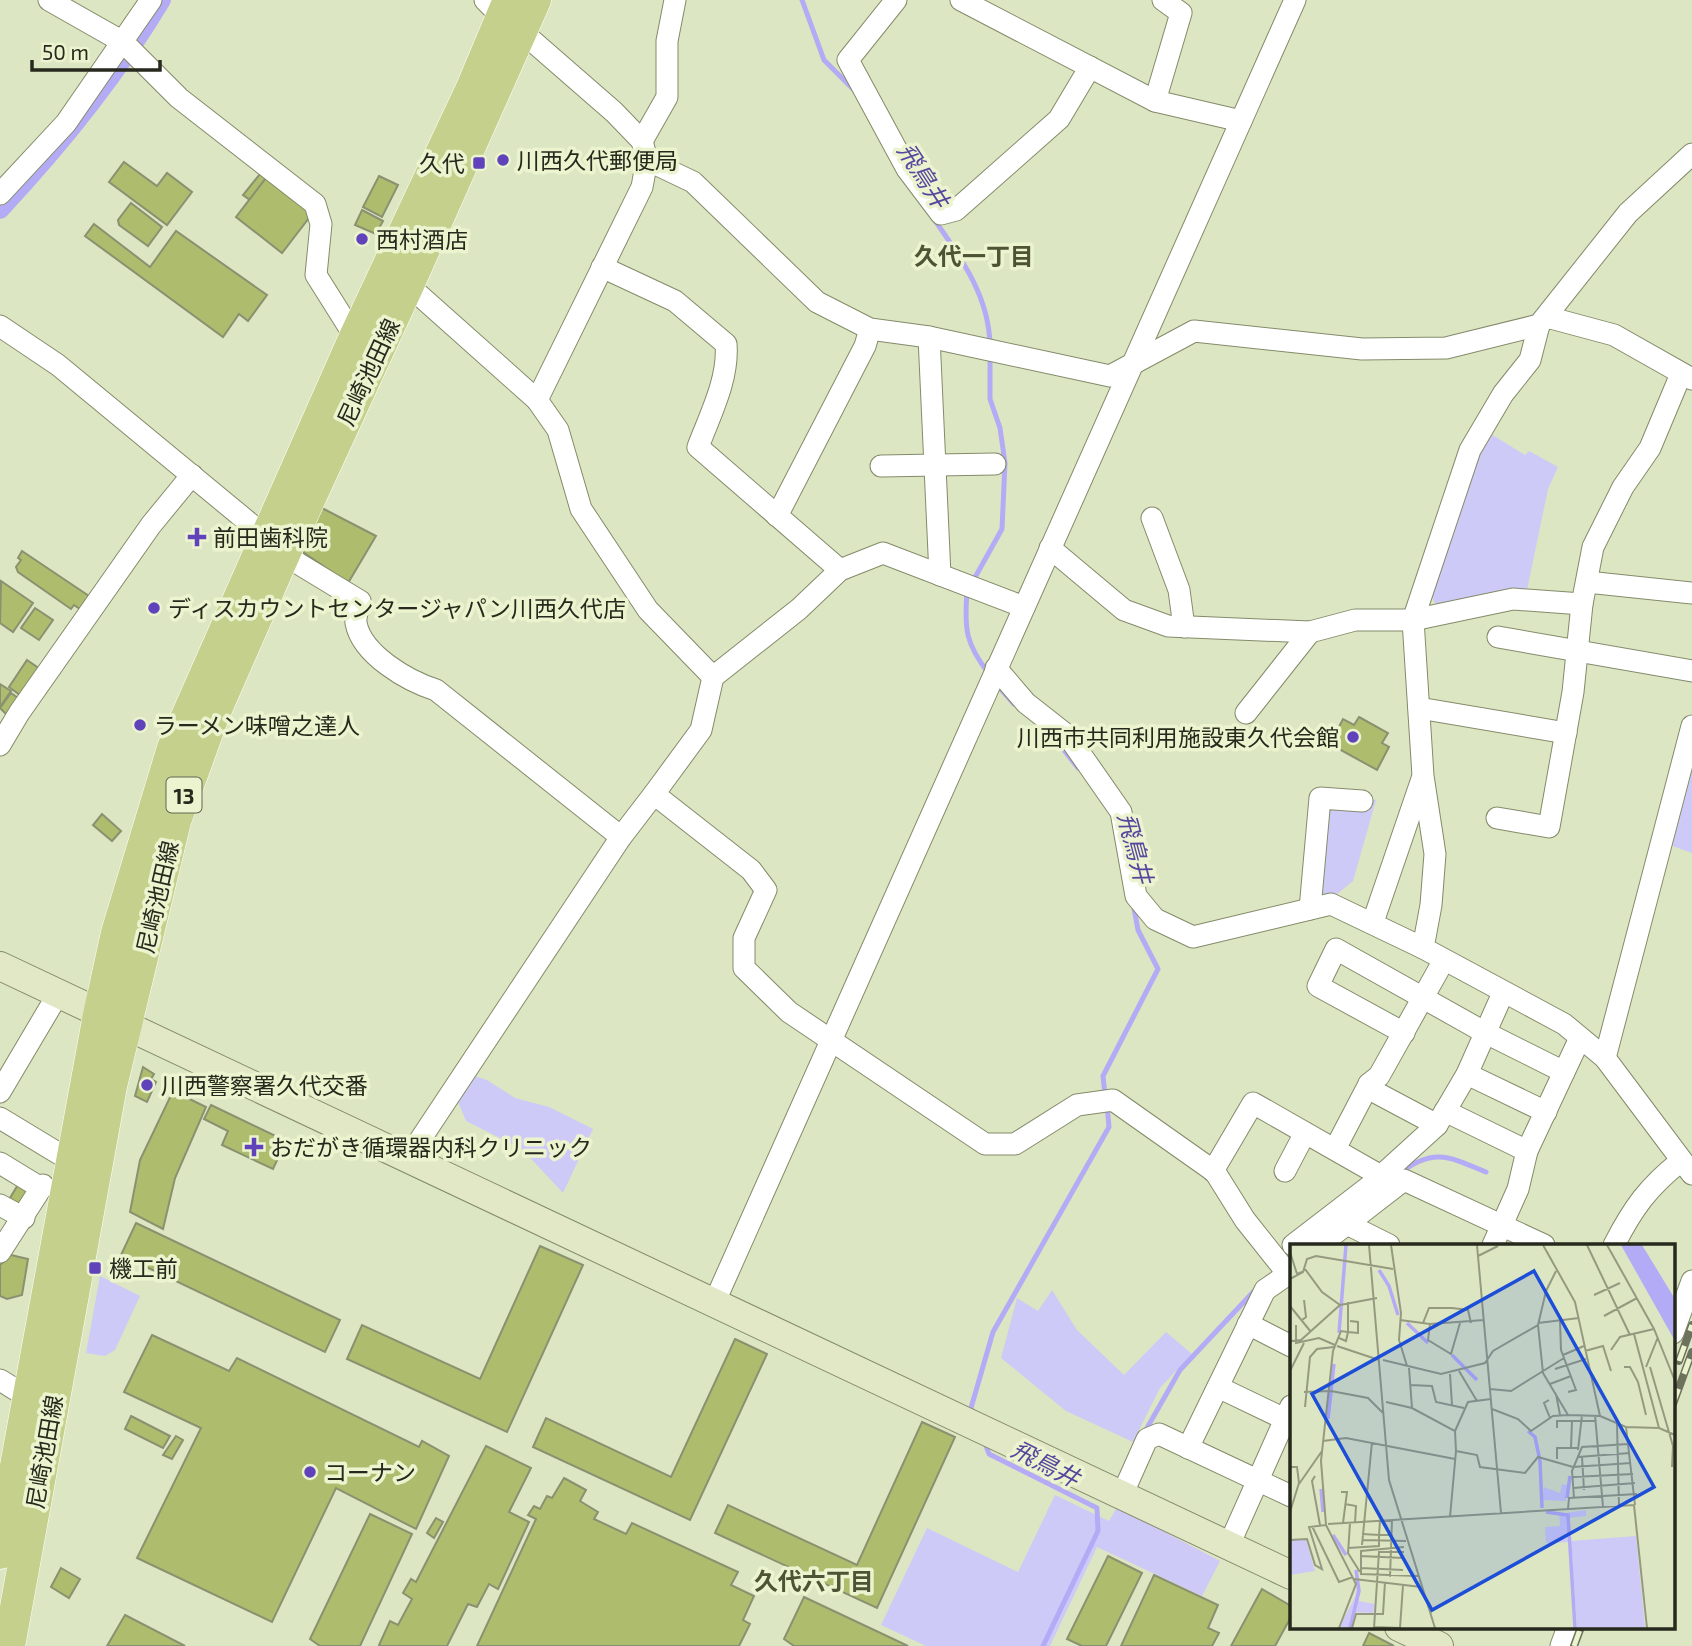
<svg xmlns="http://www.w3.org/2000/svg" width="1692" height="1646" viewBox="0 0 1692 1646" font-family="'Exo 2','Noto Sans JP',sans-serif">
<style>
.green{fill:#cecaf7}
.lines{fill:none;stroke-linecap:round;stroke-linejoin:round}
.stream{stroke:#b4abf6;stroke-width:5}
.canal{stroke:#b4abf6;stroke-width:18}
.building{fill:#aebd6d;stroke:#899170;stroke-width:2}
.street-casing{stroke:#838b6a;stroke-width:23}
.secondary-casing{stroke:#838b6a;stroke-width:30}
.primary-casing{stroke:#fff;stroke-width:33}
.street{stroke:#fff;stroke-width:21}
.secondary{stroke:#e2e7c5;stroke-width:28}
.primary{stroke:#c5d08c;stroke-width:32}
.rail-casing{stroke:#6d725c;stroke-width:8}
.rail{stroke:#ebf3cf;stroke-width:5;stroke-dasharray:16;stroke-linecap:butt}
.poi-dot{fill:#6043bb;stroke:#ebf3cf;stroke-width:2.5}
.labels{text-anchor:middle;dominant-baseline:central;stroke-width:7;stroke-linejoin:round;paint-order:stroke}
.shield{fill:#ebf3cf;stroke:#616652;stroke-width:2}
.shield-label{font-size:21px;font-weight:bold;fill:#26291c}
.poi-label{font-size:23px;fill:#26291c;stroke:#ebf3cf;text-anchor:start}
.street-label{font-size:23px;fill:#26291c;stroke:#ebf3cf}
.water-label{font-size:24px;font-style:italic;fill:#57469d;stroke:#ebf3cf}
.neighbourhood-label{font-size:24px;font-weight:bold;fill:#4d5334;stroke:#ebf3cf}
.inset-river{fill:none;stroke:#b4abf6;stroke-width:3.5}
.inset-road{fill:none;stroke:#949a80;stroke-width:2}
.view{fill:#1d4ed8;fill-opacity:0.15;stroke:#1d4ed8;stroke-width:3.5}
.inset-edge{fill:none;stroke:#26291c;stroke-width:3.5}
</style>
<rect width="100%" height="100%" fill="#dde6c2"/>
<g class="green">
<path d="M1488 432 1525 455 1529 451 1558 467 1548 489 1527 590 1437 607 1428 590Z"/>
<path d="M1692 745V853L1664 843Z"/>
<path d="M1328 794 1376 800 1353 881 1331 899 1317 898Z"/>
<path d="M471 1075 487 1080 515 1098 549 1107 593 1129 563 1193 522 1149 466 1121 456 1097Z"/>
<path d="M100 1276 140 1296 115 1350 105 1356 86 1353Z"/>
<path d="M1052 1290 1077 1330 1124 1375 1166 1332 1192 1354 1160 1388 1133 1442 1066 1411 1001 1358 1017 1298 1038 1311Z"/>
<path d="M1055 1495 1109 1521 1117 1507 1220 1561 1202 1596 1097 1547 1050 1646H926L881 1625 927 1528 1018 1572Z"/>
</g>
<g class="lines">
<g class="stream">
<path d="M802 0 824 60 856 92"/>
<path d="M934 219C961 258 989 296 990 345"/>
<path d="M973 581 1002 529 1005 463 1000 428 990 399V355"/>
<path d="M967 592C964 630 966 644 989 674"/>
<path d="M999 687 1014 704"/>
<path d="M1039 726 1060 745 1078 768"/>
<path d="M1105 1095 1103 1076 1158 969 1138 930 1133 903"/>
<path d="M1399 1174C1433 1147 1450 1157 1486 1172"/>
<path d="M973 1414 971 1408 993 1332 1109 1127 1107 1105"/>
<path d="M1143 1435 1180 1370 1256 1289"/>
<path d="M985 1443 989 1454 1097 1508 1098 1531 1043 1646"/>
</g>
<path class="canal" d="M0 210C61 145 116 77 162 0"/>
</g>
<g class="building">
<path d="M124 162 157 186 167 173 192 192 167 225 109 182Z"/>
<path d="M260 174 266 178 250 200 243 195Z"/>
<path d="M379 176 398 185 382 217 363 207Z"/>
<path d="M266 178 312 214 282 253 236 217Z"/>
<path d="M131 203 162 227 148 246 119 225 118 220Z"/>
<path d="M362 210 383 221 376 234 355 225Z"/>
<path d="M94 224 150 267 176 231 267 295 248 321 239 314 223 337 85 236Z"/>
<path d="M322 508 376 536 348 583 300 550Z"/>
<path d="M22 551 89 596 80 609 74 605 71 609 18 572 16 567 21 560 18 558Z"/>
<path d="M1 581 33 603 13 632 0 623Z"/>
<path d="M35 608 53 620 39 640 21 628Z"/>
<path d="M27 660 43 671 24 698 9 687Z"/>
<path d="M0 684 11 691 0 707Z"/>
<path d="M11 693 21 700 9 717 0 708Z"/>
<path d="M1359 717 1388 733 1382 743 1389 747 1377 770 1330 744 1343 719 1354 725Z"/>
<path d="M102 814 121 831 112 841 93 825Z"/>
<path d="M143 1067 154 1074 151 1079 156 1082 147 1102 135 1096Z"/>
<path d="M173 1091 206 1107 175 1178 163 1229 130 1212 140 1160Z"/>
<path d="M211 1105 286 1141 273 1169 222 1145 228 1131 204 1119Z"/>
<path d="M19 1183 32 1191 20 1211 7 1203Z"/>
<path d="M136 1223 340 1320 325 1352 121 1255Z"/>
<path d="M540 1246 583 1265 507 1432 347 1359 362 1325 480 1379Z"/>
<path d="M11 1255 28 1259 22 1295 7 1299 0 1296V1265Z"/>
<path d="M152 1335 229 1371 237 1358 419 1447 422 1441 449 1456 416 1529 336 1488 272 1622 137 1558 201 1428 124 1392Z"/>
<path d="M735 1339 767 1354 690 1520 533 1447 546 1418 671 1477Z"/>
<path d="M131 1416 170 1436 163 1448 125 1429Z"/>
<path d="M922 1422 955 1437 877 1608 715 1533 728 1505 857 1565Z"/>
<path d="M176 1436 183 1440 172 1459 163 1455Z"/>
<path d="M486 1446 531 1468 509 1512 529 1522 498 1589 489 1584 477 1607 468 1604 447 1646H381L379 1645 390 1621 398 1625 412 1599 403 1593 411 1579 416 1582Z"/>
<path d="M564 1478 586 1490 580 1501 598 1512 594 1519 626 1534 632 1523 738 1572 731 1585 754 1596 743 1620 750 1624 739 1646H477L536 1519 528 1515 534 1506 540 1509 547 1496 552 1498Z"/>
<path d="M370 1514 412 1534 360 1646H320L310 1639Z"/>
<path d="M436 1518 443 1522 434 1538 427 1533Z"/>
<path d="M1108 1556 1142 1573 1106 1646H1082L1067 1639Z"/>
<path d="M61 1568 80 1579 69 1598 51 1587Z"/>
<path d="M1154 1575 1218 1605 1208 1628 1219 1633 1212 1646H1121Z"/>
<path d="M1262 1589 1291 1606V1617L1275 1646H1231Z"/>
<path d="M804 1597 908 1646H794L784 1639Z"/>
<path d="M125 1615 185 1646H107Z"/>
<path d="M1369 1633 1394 1646H1363Z"/>
</g>
<g class="lines">
<defs>
<g id="street">
<path d="M49 0 123 42 179 98 315 204 321 224 316 275 355 337"/>
<path d="M485 0 502 17"/>
<path d="M896 0 848 60 907 169 941 214 956 210 1059 119 1090 67"/>
<path d="M961 0 1155 101 1241 121"/>
<path d="M521 31 614 112 642 141 647 160 693 182 817 302 870 329 929 337 1110 376 1194 331 1362 349 1446 348 1539 325 1628 213 1692 154"/>
<path d="M1155 101 1181 13 1163 0"/>
<path d="M642 141 667 97V41L675 0"/>
<path d="M0 194 66 123 151 0"/>
<path d="M602 267 675 301 726 344C729 379 710 415 698 447L840 570"/>
<path d="M408 285 537 400 558 430 581 509 648 610 713 677 701 730 654 794"/>
<path d="M1547 317 1614 335 1692 379"/>
<path d="M1539 325 1530 360 1503 394 1470 450 1413 620 1423 776 1435 854 1431 905 1423 948 1564 1024 1605 1058"/>
<path d="M0 326 58 365 299 564 360 601C359 607 355 617 356 623 362 655 408 681 436 690L621 837"/>
<path d="M929 337 940 575"/>
<path d="M537 400 642 187 647 160"/>
<path d="M881 466 995 464"/>
<path d="M777 516 865 346 870 329"/>
<path d="M1152 518 1179 590 1184 627"/>
<path d="M1050 548 1124 610 1168 626 1310 632 1355 620H1413L1513 599 1582 604"/>
<path d="M1587 582 1692 593"/>
<path d="M1498 637 1692 671"/>
<path d="M996 668 1026 703 1068 736 1121 812 1136 896 1155 919 1193 937 1331 904 1423 948"/>
<path d="M713 677 799 609 840 570 883 553 1024 607"/>
<path d="M1419 708 1566 733"/>
<path d="M1246 713 1310 632"/>
<path d="M1692 726 1605 1058 1692 1174"/>
<path d="M0 745 19 713 151 525 192 475"/>
<path d="M1497 818 1549 827 1573 692 1582 604 1593 547 1623 487 1650 448 1681 374"/>
<path d="M1310 909 1320 798 1362 801"/>
<path d="M1373 922 1422 779"/>
<path d="M1404 1033 1318 986 1336 949 1484 1032 1564 1072"/>
<path d="M1467 1074 1546 1112"/>
<path d="M1369 1084 1375 1092 1437 1125"/>
<path d="M0 1092 58 994"/>
<path d="M1445 1111 1527 1151"/>
<path d="M0 1118 71 1161"/>
<path d="M1335 1149 1369 1084 1379 1076 1444 960"/>
<path d="M408 1158 621 837 654 794 751 870 766 890 744 938V968L789 1012 985 1144H1015L1077 1105 1113 1100 1215 1172 1245 1220 1284 1269 1291 1272"/>
<path d="M0 1163 41 1188"/>
<path d="M1213 1171 1253 1103 1381 1176"/>
<path d="M1285 1171 1305 1133"/>
<path d="M0 1205 24 1218"/>
<path d="M1347 1224 1389 1245"/>
<path d="M1293 1245 1371 1185 1437 1125 1467 1074 1503 993"/>
<path d="M1320 1245 1404 1180 1544 1245"/>
<path d="M1493 1245 1518 1189 1527 1151 1580 1038"/>
<path d="M1614 1245C1633 1208 1648 1187 1681 1161"/>
<path d="M0 1252 43 1185"/>
<path d="M715 1301 1295 0"/>
<path d="M1248 1324 1291 1346"/>
<path d="M1673 1333 1692 1281"/>
<path d="M0 1380 29 1398"/>
<path d="M1218 1387 1291 1422"/>
<path d="M1188 1448 1265 1290 1291 1272"/>
<path d="M1122 1495 1147 1439 1159 1434 1291 1496"/>
<path d="M1229 1545 1291 1406"/>
<path d="M1561 1646 1568 1627"/>
</g>
<g id="secondary">
<path d="M0 966 1291 1575"/>
<path d="M1399 1627 1439 1646"/>
</g>
<g id="primary">
<path d="M0 1553 99 1015 117 933 173 748 355 337 472 88 509 0"/>
<path d="M9 1646 111 1086 175 821 213 716 285 552 408 285 535 0"/>
</g>
</defs>
<use href="#street" class="street-casing"/>
<use href="#secondary" class="secondary-casing"/>
<use href="#primary" class="primary-casing"/>
<use href="#street" class="street"/>
<use href="#secondary" class="secondary"/>
<use href="#primary" class="primary"/>
<defs>
<g id="rail">
<path d="M1679 1361 1692 1325"/>
<path d="M1673 1404 1692 1352"/>
<path d="M1574 1646 1581 1627"/>
</g>
</defs>
<use href="#rail" class="rail-casing"/>
<use href="#rail" class="rail"/>
</g>
<g class="poi-dot">
<circle cx="503" cy="160" r="7"/>
<rect x="472" y="156" width="14" height="14" rx="3.5"/>
<circle cx="362" cy="239" r="7"/>
<path d="M193.5 526.5h7v7h7v7h-7v7h-7v-7h-7v-7h7z"/>
<circle cx="154" cy="608" r="7"/>
<circle cx="140" cy="725" r="7"/>
<circle cx="1353" cy="737" r="7"/>
<circle cx="147" cy="1085" r="7"/>
<path d="M250.5 1136.5h7v7h7v7h-7v7h-7v-7h-7v-7h7z"/>
<rect x="88" y="1261" width="14" height="14" rx="3.5"/>
<circle cx="310" cy="1472" r="7"/>
</g>
<g class="labels">
<rect class="shield" x="166.5" y="777.5" width="35" height="35" rx="5"/>
<g class="shield-label">
<text x="184" y="795">13</text>
</g>
<g class="poi-label">
<text x="517" y="160">川西久代郵便局</text>
<text x="465" y="163" text-anchor="end">久代</text>
<text x="376" y="239">西村酒店</text>
<text x="213" y="537">前田歯科院</text>
<text x="168" y="608">ディスカウントセンタージャパン川西久代店</text>
<text x="154" y="725">ラーメン味噌之達人</text>
<text x="1339" y="737" text-anchor="end">川西市共同利用施設東久代会館</text>
<text x="161" y="1085">川西警察署久代交番</text>
<text x="270" y="1147">おだがき循環器内科クリニック</text>
<text x="109" y="1268">機工前</text>
<text x="324" y="1472">コーナン</text>
</g>
<g class="street-label">
<text transform="translate(368 372) rotate(-65)">尼崎池田線</text>
<text transform="translate(157 897) rotate(-77)">尼崎池田線</text>
<text transform="translate(44 1452) rotate(-80)">尼崎池田線</text>
</g>
<g class="water-label">
<text transform="translate(924 175) rotate(57)">飛鳥井</text>
<text transform="translate(1136 848) rotate(75)">飛鳥井</text>
<text transform="translate(1046 1463) rotate(27)">飛鳥井</text>
</g>
<g class="neighbourhood-label">
<text x="974" y="255">久代一丁目</text>
<text x="814" y="1580">久代六丁目</text>
</g>
</g>
<g transform="translate(1290 1244)">
<rect width="385" height="385" fill="#dde6c2"/>
<path d="M272 240 277 241 276 257 252 256 254 243 270 249ZM296 266V272L279 274 281 297 346 292 355 384H287L281 298 256 299 255 283 270 282 269 270ZM0 296H16L25 327 0 331ZM68 336 69 357 85 360 83 369 64 368 60 384H49L65 353Z" fill="#cecaf7"/>
<path d="M331 1H352L385 55V97Z" fill="#b4abf6"/>
<path class="inset-river" d="M89 26 99 42 108 71M117 79 138 99M49 89 56 1M162 111 187 136M38 175 44 120M238 187 245 193 250 217 252 264M31 245 33 268M277 254 280 232M256 268 278 271 285 384M43 291 56 311M60 384 69 347 66 326"/>
<path class="inset-road" d="M79 1 99 236 145 384M101 1 111 69 109 96 117 122M187 1 211 269M253 1 285 58 310 172 336 183 345 261M297 1 340 91M317 1 364 85 385 137M0 8 7 30 12 28M188 12 208 2M15 25 32 48 50 61M0 35 13 28 17 15 26 12 103 25M304 51 330 39M58 58V88L68 89V78L60 77M0 62 21 88M314 72 347 54M12 76 16 73 14 56M110 76 140 80 194 76M270 77 271 106 286 146 278 148M133 79 139 64H162L178 66 181 79M248 79 289 74M140 80 138 96 161 110 170 79M6 81V99L29 94 45 101M248 81 253 129 278 171 310 172M344 90 369 184 385 191M0 97 11 96 50 61 87 54M47 102 89 116M321 106 330 93 364 85M295 107 313 102 321 127M273 111 294 102M93 116 151 130 195 119 203 107 248 81 256 47 266 27M334 123H340L348 138 356 171M356 123 368 93M360 123 383 202 382 223M119 124 122 164M265 125 296 115M0 127 14 99M169 127 187 157M160 130 162 161M260 140 281 132M120 141 142 142 146 158 174 164M200 145 221 147 274 114M14 148 41 147 78 154 93 169M266 150 270 171M259 156 254 159 260 174M96 158 122 164 165 187 166 207M15 163 20 113 27 105 44 103M202 165 228 175 241 187 263 172 278 171M305 171 313 263M327 180 329 262M336 183 369 184M267 184V177H306M165 187 178 158 201 155M33 197 56 194 165 215M281 204 282 176M288 206 292 171M288 213 340 209M292 213 294 246M267 215V204H289M0 223H7L9 239 0 268M25 232 22 237 30 281M283 233 343 230M9 240 32 207M283 244 345 239M51 248H57L53 279M284 254 282 227 292 203 338 200M55 260 66 262 65 279M278 265 279 254 347 250M160 273 166 207 187 211 190 223 235 229 248 213 283 223 341 219M60 279 58 309 70 328M38 280 344 261 357 384M22 282 49 338 63 333M72 290 89 291 90 277M0 296 17 295 25 321 32 325 19 283 36 281M72 296 116 297M72 301 82 198M58 304 89 302V291H102M71 312V330L128 332M113 314 71 312V307L114 303M71 324 113 326M100 333 102 276M64 335 131 343M84 383 111 384M49 384 66 340 36 281 31 217 43 107 51 87 58 88 56 97 49 94M62 384 66 370H93L95 338M84 384 89 308H114M110 384 113 341"/>
<path class="view" d="M244 27 364 243 142 366 22 150Z"/>
<rect width="385" height="385" class="inset-edge"/>
</g>
<path d="M32 60v10h128v-10" fill="none" stroke="#26291c" stroke-width="3.5"/>
<text x="42" y="60" font-size="21" fill="#26291c" stroke="#ebf3cf" stroke-width="5" paint-order="stroke">50 m</text>
</svg>
